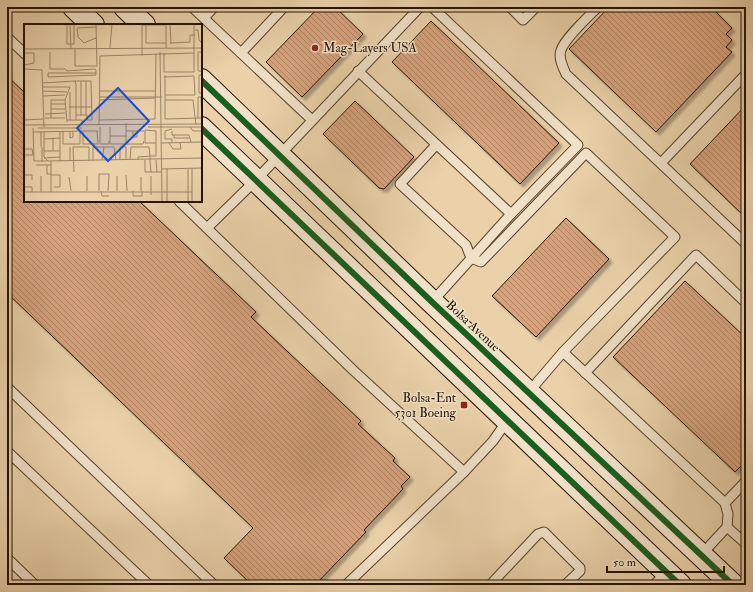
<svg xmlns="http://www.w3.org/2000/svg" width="753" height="592" viewBox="0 0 753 592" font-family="'IM FELL Double Pica',serif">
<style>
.building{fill:url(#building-back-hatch);stroke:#251301;filter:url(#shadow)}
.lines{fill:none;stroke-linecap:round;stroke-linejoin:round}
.lane-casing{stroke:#56422b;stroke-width:11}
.secondary-casing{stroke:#251301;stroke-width:24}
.lane{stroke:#f1e1c8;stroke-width:9}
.secondary{stroke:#f1e1c8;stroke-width:22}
.cycleway-casing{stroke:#f1e1c8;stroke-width:8}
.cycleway{stroke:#1b5e20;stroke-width:6}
.poi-dot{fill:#8f2418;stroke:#f1e1c8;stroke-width:1.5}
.labels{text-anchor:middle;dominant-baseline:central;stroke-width:3;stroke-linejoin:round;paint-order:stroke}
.poi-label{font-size:13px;fill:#251301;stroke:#f1e1c8;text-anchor:start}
.street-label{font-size:13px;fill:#251301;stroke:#f1e1c8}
.inset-road{fill:none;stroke:#9b8566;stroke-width:1}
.view{fill:#1d4ed8;fill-opacity:0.15;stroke:#1d4ed8;stroke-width:2}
.inset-edge{fill:none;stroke:#251301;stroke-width:2}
</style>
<defs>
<pattern id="building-back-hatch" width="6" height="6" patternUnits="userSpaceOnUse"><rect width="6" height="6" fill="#d7a27c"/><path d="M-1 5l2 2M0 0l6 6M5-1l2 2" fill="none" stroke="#ae8363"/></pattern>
<filter id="shadow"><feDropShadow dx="3.5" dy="3.5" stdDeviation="1" flood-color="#0004"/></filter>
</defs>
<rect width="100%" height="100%" fill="#ead1aa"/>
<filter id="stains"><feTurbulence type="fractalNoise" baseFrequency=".005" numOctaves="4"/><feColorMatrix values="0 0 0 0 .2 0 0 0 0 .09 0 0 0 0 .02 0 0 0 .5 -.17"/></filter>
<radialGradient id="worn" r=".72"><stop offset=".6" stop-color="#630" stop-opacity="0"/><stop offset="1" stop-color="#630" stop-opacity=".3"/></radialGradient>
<g class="building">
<path d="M319 7H335L363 34 302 97 266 62Z"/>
<path d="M609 7H711L732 28 726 34 732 40 726 47 732 52 656 132 569 49Z"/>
<path d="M431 21 559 143 520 184 392 62Z"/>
<path d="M7 76 25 93V201H139L256 312 251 317 361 421 358 424 395 458 393 461 410 477 401 486 403 489 364 530 366 532 315 585H252L224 558 253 528 7 293Z"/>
<path d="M355 101 414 157 384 189 379 188 323 134Z"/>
<path d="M746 105V218L690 164Z"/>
<path d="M566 218 609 259 536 337 492 296Z"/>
<path d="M685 281 746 338V461L735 472 613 357Z"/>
</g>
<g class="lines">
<defs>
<g id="lane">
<path d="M192 7 312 120"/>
<path d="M510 7 523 20 536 7"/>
<path d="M598 7C588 17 566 37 561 50 558 58 563 67 566 74L746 244"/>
<path d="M204 18 214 7"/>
<path d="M7 37 25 54"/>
<path d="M241 53 284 7"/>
<path d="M358 71 511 214"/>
<path d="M436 145 400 184 466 245 471 258 481 262 586 153 675 237 563 352 528 393"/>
<path d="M661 163 746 74"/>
<path d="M179 201 353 370 464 472"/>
<path d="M207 228 256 180 420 7"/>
<path d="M432 302 511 214 578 145 432 7"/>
<path d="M563 352 725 503 728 514 727 527 701 555"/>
<path d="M585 373 696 255 746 303"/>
<path d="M7 387 214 585"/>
<path d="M7 451 149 585"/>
<path d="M725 503 746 481"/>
<path d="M727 527 746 544"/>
<path d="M7 558 35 585"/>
<path d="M346 585 464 472 493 441 507 421"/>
<path d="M490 585 538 534 544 532 580 568V571L565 585"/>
<path d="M654 585 667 572"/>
</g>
<g id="secondary">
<path d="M74 7 93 25"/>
<path d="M125 7 144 25"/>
<path d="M201 80 432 302 733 585"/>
<path d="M201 128 680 585"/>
</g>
</defs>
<use href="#lane" class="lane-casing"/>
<use href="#secondary" class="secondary-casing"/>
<use href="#lane" class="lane"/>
<use href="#secondary" class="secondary"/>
<defs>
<g id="cycleway">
<path d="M201 80 432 302 733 585"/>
<path d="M201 128 680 585"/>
</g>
</defs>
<use href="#cycleway" class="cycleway-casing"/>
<use href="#cycleway" class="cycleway"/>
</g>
<g class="poi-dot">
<circle cx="315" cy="48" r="4"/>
<rect x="460" y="401" width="8" height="8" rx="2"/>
</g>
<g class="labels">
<g class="poi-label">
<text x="323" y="48">Mag-Layers USA</text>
<text x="456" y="398" text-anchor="end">Bolsa-Ent<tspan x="456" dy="15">5301 Boeing</tspan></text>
</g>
<g class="street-label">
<text transform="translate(473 326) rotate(43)">Bolsa Avenue</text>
</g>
</g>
<g transform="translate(24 24)">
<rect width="178" height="178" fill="#ead1aa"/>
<path class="inset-road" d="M43 0V20H50V0M46 0 47 25M118 0V32M146 0 147 20M118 1H142V24M122 1V19H142M72 3 53 4 54 13 60 19 72 14M171 6H174L175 16 178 19M146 19 166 18V11H171M51 24V42M86 24 88 0M0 25 178 24M26 28V45H41L43 47 71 45 72 46V51L24 53V49H72M136 28 138 178M178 28H174V47H178M0 29H10V39L0 41M140 29V48H170V0M51 42H73L72 0M0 45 18 46 20 103M141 51V95L178 94M178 51H175V69H178M140 53 170 52 171 71H141M57 57V91M62 57V91M19 59 51 57M19 63H46L41 76H27V94M19 67 43 68M76 67H131M19 72 41 71M76 73H138M41 76 43 98M76 76 131 74M141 76H169L172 101M27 80H41M45 83H68M27 85H41M21 90 41 89M52 91H63V96H68L67 57H51L52 60V96M21 94H41M174 94V73H177L178 94M0 96 19 95M43 96H46V68M46 96H58V101M75 96 131 95 132 30M102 99V119M0 101 178 100M75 101 76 32 170 29M76 103V120H85V117M86 103V120H119L120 117M124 103H178M166 103 169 107H178M9 104 10 137H23M14 104H58M39 107V120H56V107M46 107V114L49 113V107M58 107H74M102 107H120M109 107V113H113V107M148 107V111H165L167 118M10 108 58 107M17 108V123M20 108V133L24 137 178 134M36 108V137M59 108V120H74L73 107M150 111V114H165M86 112H102M29 114V127M20 115 36 114M137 119 178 118M145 119 149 125H157L156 118M148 119V115H141V107L148 105M18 123V138M46 123V137M0 125H8L9 131H0M20 127H36M20 134 36 133M78 136 80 123M96 136V123H102V136M106 136 107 123H125L126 132 114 133V136M121 136V148H137M126 136V132H132V107L121 106V119H132M126 136 127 148M132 136 133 148M27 137V168M69 137V123H90L92 136M12 141H27M23 141V150H27M168 144V178M137 145 178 144M143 145V178M164 145V178M50 148 49 123H65V137M0 151H8V156M27 151H36V163H30M102 151 103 167M17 152V168M93 152V167M127 152V171M45 153 47 167M0 163H8V168M63 167V152M75 167V150H85L84 167M77 167 78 172H85M109 167V172H118V167M117 167V153M0 168H168"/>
<path class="view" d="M94 64 125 97 84 137 53 104Z"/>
<rect width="178" height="178" class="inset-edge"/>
</g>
<rect width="753" height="592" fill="none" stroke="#ead1aa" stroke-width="24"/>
<rect x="8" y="8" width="737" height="576" fill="none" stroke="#251301" stroke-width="2"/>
<rect x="12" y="12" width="729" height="568" fill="none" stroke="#251301"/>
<path d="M607 566v6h117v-6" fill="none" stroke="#251301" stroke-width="2"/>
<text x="613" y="566" font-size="12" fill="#251301" stroke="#f1e1c8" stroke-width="3" paint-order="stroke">50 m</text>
<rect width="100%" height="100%" filter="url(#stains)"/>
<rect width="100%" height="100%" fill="url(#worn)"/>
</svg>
